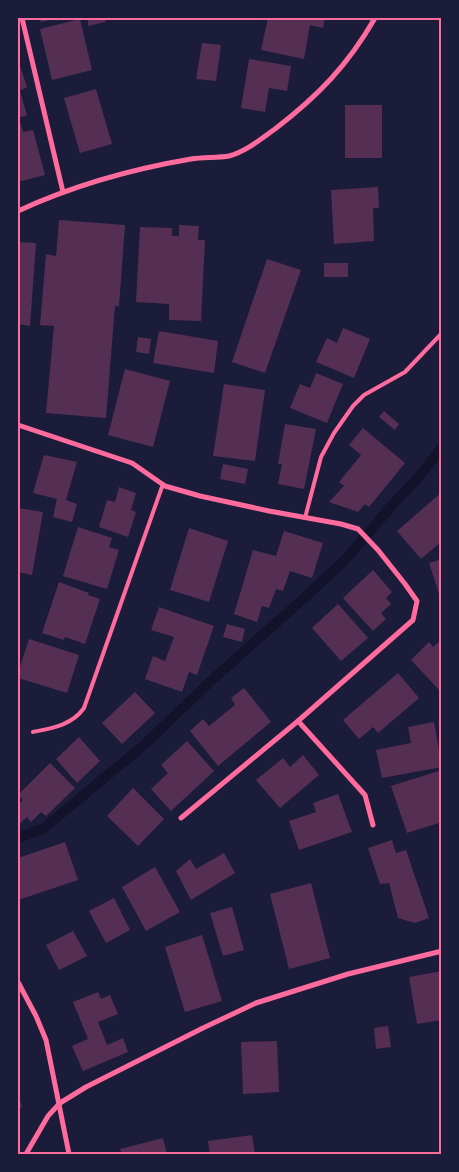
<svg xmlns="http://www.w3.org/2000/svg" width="459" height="1172" viewBox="0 0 459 1172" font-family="'Noto Serif',serif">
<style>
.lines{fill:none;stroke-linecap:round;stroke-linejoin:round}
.stream{stroke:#12122b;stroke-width:10}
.building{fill:#542f53}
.service{stroke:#ff6b9d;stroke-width:4}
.minor{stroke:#ff6b9d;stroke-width:5}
.neatline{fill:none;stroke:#ff6b9d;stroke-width:2}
</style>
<rect width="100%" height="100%" fill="#1b1b3a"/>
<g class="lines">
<path class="stream" d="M18 838 44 828 144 745 214 678 302 600 346 559 394 503 418 478 442 447"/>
</g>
<g class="building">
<path d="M40 18H60L41 22Z"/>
<path d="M88 18H107L105 22 88 26Z"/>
<path d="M268 18H325L323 28 310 25 304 59 261 50Z"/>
<path d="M80 19 92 70 52 80 40 29Z"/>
<path d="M202 43 221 45 216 81 196 79Z"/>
<path d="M18 59 27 87 20 91 27 115 18 118Z"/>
<path d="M249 59 291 66 287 91 269 88 265 112 241 108Z"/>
<path d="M96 89 112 144 80 153 64 98Z"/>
<rect x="345" y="105" width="37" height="53"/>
<path d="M20 121 23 132 33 130 45 175 18 182V122Z"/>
<path d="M378 187 379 208H373L374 241 334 244 331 190Z"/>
<path d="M59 220 125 225 119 306H115L106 418 46 413 54 326 40 325 46 254 56 256Z"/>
<path d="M179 225 199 226 198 240H205L201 321 169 320V304L136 302 140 227 172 228V236H179Z"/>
<path d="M18 242 36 243 30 326 18 324Z"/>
<path d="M267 259 301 270 265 373 232 362Z"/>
<rect x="324" y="263" width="24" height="14"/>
<path d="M343 328 370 339 354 378 316 362 327 338 337 343Z"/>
<path d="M159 331 218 341 214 373 153 363Z"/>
<path d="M138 337 151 339 149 354 136 352Z"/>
<path d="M125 369 170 381 153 447 108 435Z"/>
<path d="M316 373 343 384 327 423 290 408 300 384 310 388Z"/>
<path d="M224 384 265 390 255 461 213 456Z"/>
<path d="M384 411 399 424 395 430 379 417Z"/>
<path d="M285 424 316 429 304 489 278 484 282 464H278Z"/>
<path d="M363 428 405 463 369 507 365 504 358 512 329 502 344 486 339 482 361 455 349 445Z"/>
<path d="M44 455 77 462 66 500 77 504 72 522 53 517 57 499 33 493Z"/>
<path d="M223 464 248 469 245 484 220 479Z"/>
<path d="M119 487 136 493 131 510 136 512 128 537 99 527 107 500 115 502Z"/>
<path d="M442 492V541L421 559 397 531Z"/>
<path d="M18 508 43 512 32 575 18 572Z"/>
<path d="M78 527 112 538 109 547 119 550 107 589 63 576Z"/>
<path d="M189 528 228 541 209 602 170 590Z"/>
<path d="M284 531 323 543 312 578 290 571 283 591 276 589 269 608 262 606 257 622 234 614 253 550 276 556Z"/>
<path d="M442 559V600H441L429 563Z"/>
<path d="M373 570 392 592 386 598 391 604 381 613 386 619 373 631 343 598Z"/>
<path d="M59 582 89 593 88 595 100 599 85 644 65 637 64 640 42 633Z"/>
<path d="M338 604 368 638 341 661 312 628Z"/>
<path d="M159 607 214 626 197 675 189 672 182 692 145 679 153 656 165 661 174 637 151 630Z"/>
<path d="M227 624 245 629 242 642 223 637Z"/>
<path d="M29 639 79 655 67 693 18 678V673Z"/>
<path d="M442 639V693L411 660 429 642 433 647Z"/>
<path d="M398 673 419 698 378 733 373 727 359 739 343 720Z"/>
<path d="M244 688 271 722 218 766 190 731 203 719 209 726 235 705 231 698Z"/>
<path d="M135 692 155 713 122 744 102 723Z"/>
<path d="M434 722 442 767 382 778 376 750 411 743 408 727Z"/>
<path d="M79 737 100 761 77 783 56 759Z"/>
<path d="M187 741 214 771 171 811 151 789 168 773 161 765Z"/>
<path d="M303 755 319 775 280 808 256 780 283 758 290 767Z"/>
<path d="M50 763 75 788 46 816 41 812 31 822 27 817 18 825V805L23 800 18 795Z"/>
<path d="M442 770V822L407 833 391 786Z"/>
<path d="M133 788 164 819 138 846 107 816Z"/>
<path d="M338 794 352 832 299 850 289 821 316 812 313 803Z"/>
<path d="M392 840 396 853 406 850 429 918 415 923 398 918 389 883 380 884 368 848Z"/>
<path d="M65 842 78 880 18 900V858Z"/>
<path d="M224 853 235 873 191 900 176 871 190 859 196 869Z"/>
<path d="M155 867 180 912 146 931 122 887Z"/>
<path d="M311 883 330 958 289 969 270 894Z"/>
<path d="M114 898 130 930 106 943 89 911Z"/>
<path d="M232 907 244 950 223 956 210 913Z"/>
<path d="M73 931 87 956 59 970 46 945Z"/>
<path d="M202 935 222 1001 185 1012 165 947Z"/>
<path d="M442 971V1020L417 1024 409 977Z"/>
<path d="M98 992 101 999 110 995 118 1014 98 1022 107 1045 123 1038 128 1052 83 1071 72 1046 88 1039 73 1002Z"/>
<path d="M388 1026 391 1047 376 1049 374 1028Z"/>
<path d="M277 1041 279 1092 243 1094 241 1042Z"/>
<path d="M18 1095 22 1107 18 1108Z"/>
<path d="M252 1135 255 1154H210L208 1141Z"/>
<path d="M163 1138 167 1154H122L120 1149Z"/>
</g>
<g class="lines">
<g class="service">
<path d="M305 518 321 457 334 433 353 406 364 395 405 372 442 333"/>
<path d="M33 732C53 728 72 725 84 708L163 484"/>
</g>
<g class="minor">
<path d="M22 18 63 192"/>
<path d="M18 211C72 186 132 169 191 159 204 157 217 158 229 156 245 152 261 139 275 129 318 96 348 65 375 18"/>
<path d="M18 425 132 463 165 486 200 496 269 511 341 524 358 529 378 550 405 584 417 601 413 620 298 721 181 818"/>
<path d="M298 721 365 795 373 825"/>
<path d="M18 982 36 1016 46 1040 69 1154"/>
<path d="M26 1154 48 1116 60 1103 86 1087 203 1028 256 1003 348 974 442 951"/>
</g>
</g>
<rect width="459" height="1172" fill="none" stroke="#1b1b3a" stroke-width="38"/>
<rect x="19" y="19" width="421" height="1134" class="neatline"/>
</svg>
